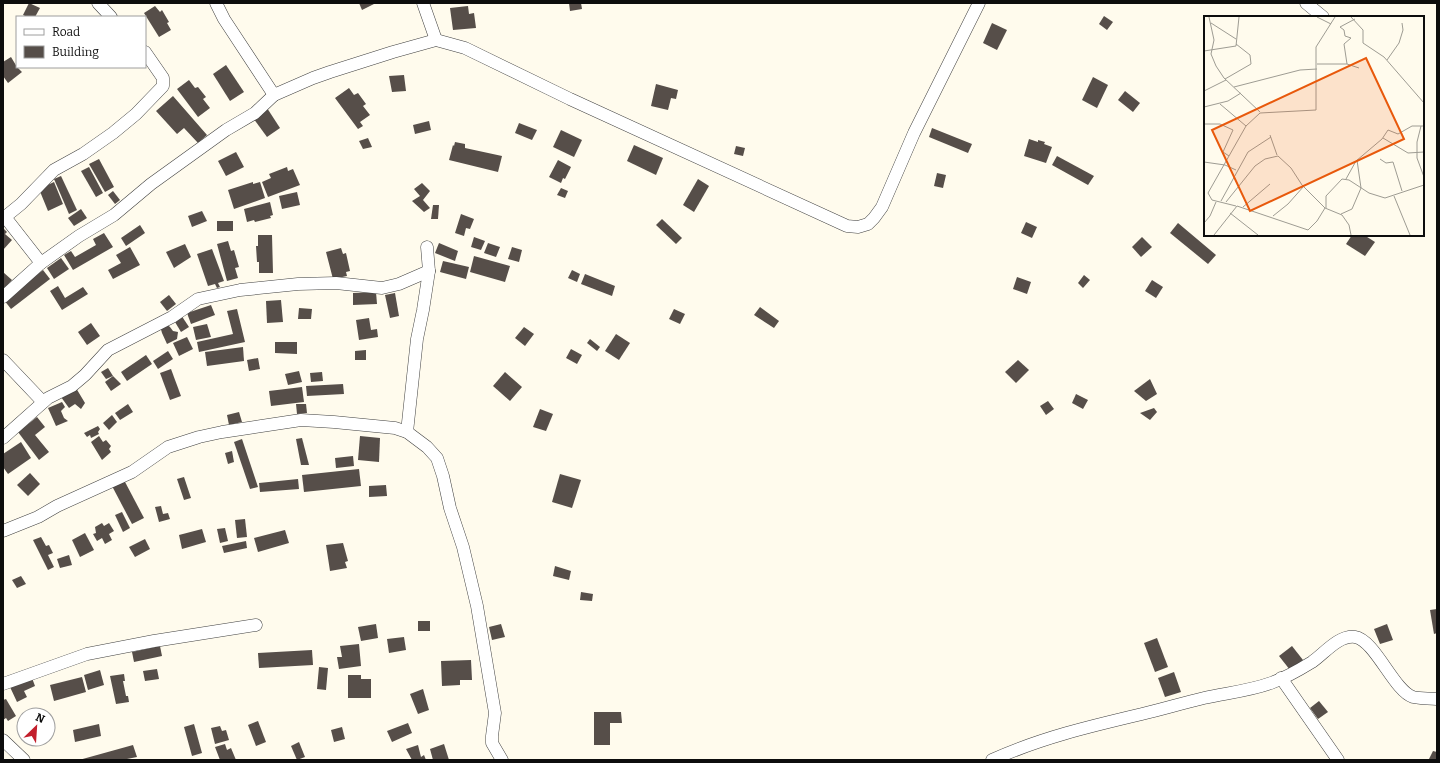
<svg xmlns="http://www.w3.org/2000/svg" width="1440" height="763" viewBox="0 0 1440 763" font-family="Bitter,serif">
<style>
.building{fill:#564e49}
.lines{fill:none;stroke-linecap:round;stroke-linejoin:round}
.minor-casing{stroke:#404040;stroke-width:13}
.minor{stroke:#fff;stroke-width:12}
.inset-road{fill:none;stroke:#9e9c93;stroke-width:1}
.view{fill:#e8590c;fill-opacity:0.15;stroke:#e8590c;stroke-width:2}
.inset-edge{fill:none;stroke:#0d0d0d;stroke-width:2}
</style>
<rect width="100%" height="100%" fill="#fffbed"/>
<g class="building">
<path d="M29 3 40 8 35 17H27L23 15Z"/>
<path d="M359 3H376L362 10Z"/>
<path d="M569 3H581L582 9 570 11Z"/>
<path d="M155 6 160 12 162 10 169 22 167 23 171 30 159 37 144 13Z"/>
<path d="M468 6 469 14 474 13 476 28 453 30 450 8Z"/>
<path d="M1104 16 1113 22 1107 30 1099 24Z"/>
<path d="M992 23 1007 30 997 50 983 43Z"/>
<path d="M11 57 17 67 22 72 8 83 3 76V62Z"/>
<path d="M226 65 244 92 230 101 213 74Z"/>
<path d="M404 75 406 91 392 92 389 76Z"/>
<path d="M1093 77 1108 85 1097 108 1082 100Z"/>
<path d="M189 80 195 88 198 87 206 97 203 99 210 108 198 117 177 89Z"/>
<path d="M656 84 678 90 676 99 671 98 668 110 651 106Z"/>
<path d="M349 88 354 95 358 93 366 104 363 106 370 115 360 122 363 126 358 129 335 98Z"/>
<path d="M1125 91 1140 103 1133 112 1118 100Z"/>
<path d="M173 96 207 135 198 143 184 128 177 134 156 111Z"/>
<path d="M267 108 280 128 267 137 253 118Z"/>
<path d="M429 121 431 130 415 134 413 125Z"/>
<path d="M519 123 537 130 532 140 515 133Z"/>
<path d="M932 128 972 144 968 153 929 137Z"/>
<path d="M561 130 582 140 574 157 553 147Z"/>
<path d="M368 138 372 147 363 149 359 141Z"/>
<path d="M1029 139 1038 142V140L1045 142 1044 144 1052 147 1046 163 1024 156Z"/>
<path d="M455 142 465 144V148L502 156 498 172 449 160 453 145 454 146Z"/>
<path d="M634 145 663 158 656 175 627 161Z"/>
<path d="M736 146 745 148 743 156 734 154Z"/>
<path d="M236 152 244 167 226 176 218 161Z"/>
<path d="M1057 156 1094 176 1088 185 1052 165Z"/>
<path d="M99 159 114 187 105 192 89 164Z"/>
<path d="M558 160 571 167 565 179 563 178 561 183 549 177Z"/>
<path d="M89 167 103 193 96 197 81 171Z"/>
<path d="M287 167 288 171 293 169 300 185 268 197 262 182 271 178 269 174Z"/>
<path d="M937 173 946 175 943 188 934 186Z"/>
<path d="M61 176 77 210 69 214 54 179Z"/>
<path d="M698 179 709 186 694 212 683 205Z"/>
<path d="M54 182 63 204 48 211 39 189Z"/>
<path d="M253 182V184L260 182 265 198 234 209 228 190Z"/>
<path d="M422 183 430 191 423 200 430 208 424 212 412 201 420 196 414 189Z"/>
<path d="M561 188 568 191 565 198 557 195Z"/>
<path d="M113 191 120 200 115 204 108 195Z"/>
<path d="M297 192 300 205 282 209 279 196Z"/>
<path d="M270 202 273 215 270 216 271 218 255 222 254 220 247 222 244 209Z"/>
<path d="M433 205H439L438 219H431Z"/>
<path d="M81 209 87 218 74 226 68 218Z"/>
<path d="M202 211 207 221 192 227 188 216Z"/>
<path d="M461 214 474 219 470 229 466 228 464 236 455 233Z"/>
<path d="M662 219 682 238 676 244 656 225Z"/>
<rect x="217" y="221" width="16" height="10"/>
<path d="M1026 222 1037 227 1032 238 1021 233Z"/>
<path d="M1178 223 1216 255 1208 264 1170 233Z"/>
<path d="M140 225 145 233 126 246 121 238Z"/>
<path d="M3 228 7 232 5 234 12 240 3 250Z"/>
<path d="M104 233 113 247 73 270 64 255 71 251 75 257 96 245 93 239Z"/>
<path d="M258 235H272L273 273H259V262H257L256 246H258Z"/>
<path d="M1352 235H1364L1375 242 1365 256 1346 244Z"/>
<path d="M474 237 485 241 481 250 471 247Z"/>
<path d="M1142 237 1152 247 1141 257 1132 247Z"/>
<path d="M228 241 231 251 234 250 239 267 235 268 238 278 227 281 217 244Z"/>
<path d="M439 243 458 251 455 261 435 253Z"/>
<path d="M488 243 500 247 496 257 484 253Z"/>
<path d="M185 244 191 257 174 268 166 252Z"/>
<path d="M130 247 140 265 113 279 108 270 121 263 116 255Z"/>
<path d="M512 247 522 250 519 262 508 259Z"/>
<path d="M341 248 343 254 346 253 350 271 346 272 347 276 333 279 326 252Z"/>
<path d="M212 249 224 281 218 283 220 287 217 288 215 284 208 286 197 254Z"/>
<path d="M474 256 510 266 505 282 470 272Z"/>
<path d="M61 258 69 269 54 279 47 268Z"/>
<path d="M443 261 469 267 466 279 440 272Z"/>
<path d="M43 270 50 279 11 309 4 300Z"/>
<path d="M572 270 580 274 577 282 568 278Z"/>
<path d="M3 272 12 280 4 289 3 287Z"/>
<path d="M585 274 615 286 612 296 581 284Z"/>
<path d="M1084 275 1090 280 1083 288 1078 283Z"/>
<path d="M1017 277 1031 282 1027 294 1013 289Z"/>
<path d="M1152 280 1163 287 1156 298 1145 291Z"/>
<path d="M58 286 65 298 83 287 88 294 62 310 50 291Z"/>
<path d="M376 292 377 304 353 305V293Z"/>
<path d="M395 293 399 316 390 318 385 295Z"/>
<path d="M169 295 176 304 167 311 160 302Z"/>
<path d="M281 300 283 322 267 323 266 301Z"/>
<path d="M211 305 215 315 191 324 187 313Z"/>
<path d="M760 307 779 321 774 328 754 315Z"/>
<path d="M299 308 312 309 311 319H298Z"/>
<path d="M237 309 245 342 199 352 197 342 233 334 227 311Z"/>
<path d="M674 309 685 314 680 324 669 319Z"/>
<path d="M179 312 189 327 181 332 172 317Z"/>
<path d="M369 318 371 330 377 329 378 337 359 340 356 320Z"/>
<path d="M91 323 100 336 87 345 78 332Z"/>
<path d="M165 323 170 327 173 331 178 332 177 339 167 344 162 333 160 326Z"/>
<path d="M207 324 211 337 196 340 193 327Z"/>
<path d="M524 327 534 334 525 346 515 338Z"/>
<path d="M616 334 630 343 619 360 605 351Z"/>
<path d="M187 337 193 349 179 356 173 343Z"/>
<path d="M590 339 600 347 597 351 587 343Z"/>
<path d="M275 342H297V354L275 353Z"/>
<path d="M243 347 244 361 207 366 205 352Z"/>
<path d="M571 349 582 355 577 364 566 358Z"/>
<path d="M366 350V360H355V351Z"/>
<path d="M168 351 173 359 158 369 153 361Z"/>
<path d="M146 355 152 364 127 381 121 372Z"/>
<path d="M258 358 260 369 249 371 247 360Z"/>
<path d="M1018 360 1029 370 1016 383 1005 372Z"/>
<path d="M108 368 113 376 106 379 101 372Z"/>
<path d="M171 369 181 396 170 400 160 373Z"/>
<path d="M299 371 302 382 288 385 285 374Z"/>
<path d="M322 372 323 381 311 382 310 373Z"/>
<path d="M505 372 522 387 510 401 493 386Z"/>
<path d="M113 376 121 384 111 391 105 382Z"/>
<path d="M1150 379 1157 394 1146 401 1134 391Z"/>
<path d="M343 384 344 394 307 396 306 386Z"/>
<path d="M302 387 304 402 271 406 269 391Z"/>
<path d="M76 388 85 403 81 409 75 404 69 408 61 397Z"/>
<path d="M1076 394 1088 400 1083 409 1072 403Z"/>
<path d="M1048 401 1054 409 1046 415 1040 406Z"/>
<path d="M62 402 65 407 61 411 64 418 68 421 56 426 48 408Z"/>
<path d="M128 404 133 412 120 420 115 413Z"/>
<path d="M296 404H306L307 413 297 414Z"/>
<path d="M1154 408 1157 412 1150 420 1140 413Z"/>
<path d="M540 409 553 414 546 431 533 427Z"/>
<path d="M239 412 242 422 229 425 227 415Z"/>
<path d="M112 415 117 422 109 430 103 423Z"/>
<path d="M37 417 45 427 35 435 49 452 39 460 18 432Z"/>
<path d="M98 426 100 429 98 432 99 434 91 438 90 435 87 437 84 433Z"/>
<path d="M99 436 103 442 106 440 111 446 109 449 111 452 102 460 91 442Z"/>
<path d="M360 436 380 438 379 462 358 460Z"/>
<path d="M302 438 309 465H301L296 439Z"/>
<path d="M242 439 258 487 250 489 234 442Z"/>
<path d="M21 442 31 458 8 474 3 467V454Z"/>
<path d="M232 451 234 462 228 464 225 453Z"/>
<path d="M353 456 354 466 336 468 335 458Z"/>
<path d="M359 469 361 486 304 492 302 475Z"/>
<path d="M30 473 40 484 28 496 17 485Z"/>
<path d="M560 474 581 480 572 508 552 502Z"/>
<path d="M184 477 191 498 184 500 177 479Z"/>
<path d="M298 479 299 489 260 492 259 483Z"/>
<path d="M124 480 144 518 132 524 112 486Z"/>
<path d="M386 485 387 496 369 497V486Z"/>
<path d="M161 506 163 514 168 513 170 519 159 522 155 507Z"/>
<path d="M122 512 130 528 123 532 115 515Z"/>
<path d="M245 519 247 537 237 538 235 520Z"/>
<path d="M102 523 104 526 109 523 114 531 109 534 112 540 105 544 102 538 97 541 93 534 96 533 95 527Z"/>
<path d="M225 528 228 541 220 543 217 529Z"/>
<path d="M202 529 206 542 182 549 179 535Z"/>
<path d="M285 530 289 543 258 552 254 538Z"/>
<path d="M85 533 94 550 80 557 72 540Z"/>
<path d="M41 537 46 546 49 545 53 553 48 555 54 567 48 570 33 540Z"/>
<path d="M145 539 150 549 135 557 129 547Z"/>
<path d="M246 541 247 548 224 553 222 546Z"/>
<path d="M343 543 348 561 345 562 347 568 330 571 326 545Z"/>
<path d="M69 555 72 565 60 568 57 559Z"/>
<path d="M555 566 571 571 569 580 553 576Z"/>
<path d="M21 576 26 584 17 588 12 580Z"/>
<path d="M581 592 593 594 592 601 580 600Z"/>
<path d="M1437 609V633L1434 634 1430 610Z"/>
<rect x="418" y="621" width="12" height="10"/>
<path d="M376 624 378 638 361 641 358 627Z"/>
<path d="M501 624 505 637 492 640 489 627Z"/>
<path d="M1387 624 1393 640 1380 644 1374 629Z"/>
<path d="M404 637 406 650 389 653 387 639Z"/>
<path d="M1157 638 1168 667 1155 672 1144 643Z"/>
<path d="M359 644 361 666 339 669 337 657H342L340 646Z"/>
<path d="M160 646 162 656 134 662 132 652Z"/>
<path d="M1292 646 1303 660 1290 670 1279 656Z"/>
<path d="M312 650 313 665 259 668 258 653Z"/>
<path d="M471 660 472 680H460V685L442 686 441 661Z"/>
<path d="M319 667 328 668 326 690 317 689Z"/>
<path d="M157 669 159 679 145 681 143 671Z"/>
<path d="M100 670 104 685 88 690 84 675Z"/>
<path d="M1174 672 1181 692 1165 697 1158 678Z"/>
<path d="M124 674 125 681H123L126 696H128L129 702 116 704 110 676Z"/>
<path d="M348 675H361V679H371V698H348Z"/>
<path d="M82 677 86 692 54 701 50 685Z"/>
<path d="M32 678 35 686 24 691 27 697 17 702 10 687Z"/>
<path d="M423 689 429 710 418 714 410 694Z"/>
<path d="M6 699 16 716 8 721 6 718 3 720V700Z"/>
<path d="M1319 701 1328 712 1318 719 1310 708Z"/>
<path d="M594 712H621L622 723H610V745H594Z"/>
<path d="M258 721 266 742 256 746 248 725Z"/>
<path d="M408 723 412 733 392 742 387 731Z"/>
<path d="M99 724 101 736 75 742 73 730Z"/>
<path d="M194 724 202 753 192 756 184 727Z"/>
<path d="M220 726 222 731 226 730 229 740 215 744 211 728Z"/>
<path d="M342 727 345 739 334 742 331 730Z"/>
<path d="M299 742 305 757 297 760 291 746Z"/>
<path d="M225 744 227 750 231 748 236 760H220L215 747Z"/>
<path d="M444 744 449 760H433L430 749Z"/>
<path d="M133 745 137 757 122 760H79Z"/>
<path d="M418 745 421 757 424 755 426 760H412L406 749Z"/>
<path d="M1433 751 1437 752V760L1429 759Z"/>
</g>
<g class="lines">
<defs>
<g id="minor">
<path d="M98 3 111 17"/>
<path d="M216 3 224 19 274 95"/>
<path d="M423 3 436 40"/>
<path d="M1306 3 1323 17"/>
<path d="M41 263 5 217 21 204 54 170 83 154 113 133 136 114 163 86V78L145 52"/>
<path d="M3 297 41 263 79 236 114 215 151 184 226 130 255 113 274 95 313 78 330 72 393 52 436 40 465 48 570 99 847 226 858 227 868 224 874 218 882 207 914 133 979 3"/>
<path d="M3 360 43 402"/>
<path d="M407 432 417 339 423 310 429 271 427 247"/>
<path d="M3 438 48 398 72 386 85 375 108 350 172 317 198 299 240 290 298 284 336 283 382 288 399 284 429 271"/>
<path d="M3 531 38 517 57 506 132 472 168 447 199 437 222 432 301 420 334 422 395 428 407 432 427 447 437 458 443 476 450 508 463 547 477 606 495 713 492 736V743L502 760"/>
<path d="M1281 678 1338 760"/>
<path d="M3 684 87 654 154 641 256 625"/>
<path d="M3 740 24 760"/>
<path d="M992 760C1040 738 1091 726 1142 714 1163 709 1183 703 1204 698 1226 693 1249 691 1271 683 1285 678 1299 670 1312 662 1324 654 1338 635 1355 637 1375 640 1394 691 1413 697 1421 699 1429 698 1437 699"/>
</g>
</defs>
<use href="#minor" class="minor-casing"/>
<use href="#minor" class="minor"/>
</g>
<g transform="translate(1204 16)">
<rect width="220" height="220" fill="#fffbed"/>
<path class="inset-road" d="M5 1 10 24 7 38 12 50 20 62 56 96M113 1 127 8M147 1 159 14V27L180 41 220 87M7 7 32 23M0 35 32 30 35 1M183 44 195 27 199 14 198 7M113 48H143L140 28 147 22 141 20 140 14 136 11 151 3M143 48 155 52M21 63 47 48 46 39 32 28M30 71 96 54 113 53M0 75 22 64M16 88 42 110M0 91 24 85 37 77M0 108H16L29 114 19 136 25 140M217 110 213 126V142L220 161M66 119 73 139M179 122 204 137 220 136M176 143 182 147 189 146 198 175M0 146 21 149 32 154M142 163 152 145 178 123 184 114 194 118 208 110H220M190 180 206 219M17 185 44 136 67 121M22 186 51 150 61 143 74 140 87 152 98 169 121 192 138 199 145 209 147 219M32 190 8 184 4 177 42 110 56 97 112 94V31L131 1M39 191 66 168M122 192V180L138 163 145 164 165 177 181 182 220 169M26 197 54 219M137 198 148 193 157 172 153 144M69 200 84 188 100 170M0 207 6 200 12 186M10 219 33 190 104 214 113 205 121 192"/>
<path class="view" d="M162 42 200 123 46 195 8 114Z"/>
<rect width="220" height="220" class="inset-edge"/>
</g>
<rect width="1440" height="763" fill="none" stroke="#0d0d0d" stroke-width="8"/>
<rect x="16" y="16" width="130" height="52" fill="#ffffff" stroke="#9e9e9e"/>
<rect x="24" y="29" width="20" height="6" fill="#ffffff" stroke="#9e9e9e"/>
<text x="52" y="36" font-size="12" fill="#0d0d0d">Road</text>
<rect x="24" y="46" width="20" height="12" fill="#564e49" stroke="#9e9e9e"/>
<text x="52" y="56" font-size="12" fill="#0d0d0d">Building</text>
<g transform="translate(36 727) rotate(25)"><circle r="19" fill="#ffffff" stroke="#9e9e9e"/>
<path d="M0-3L7 15L0 10L-7 15Z" fill="#c31f2c"/>
<text y="-6" font-size="11" font-weight="bold" text-anchor="middle" fill="#0d0d0d">N</text>
</g>
</svg>
